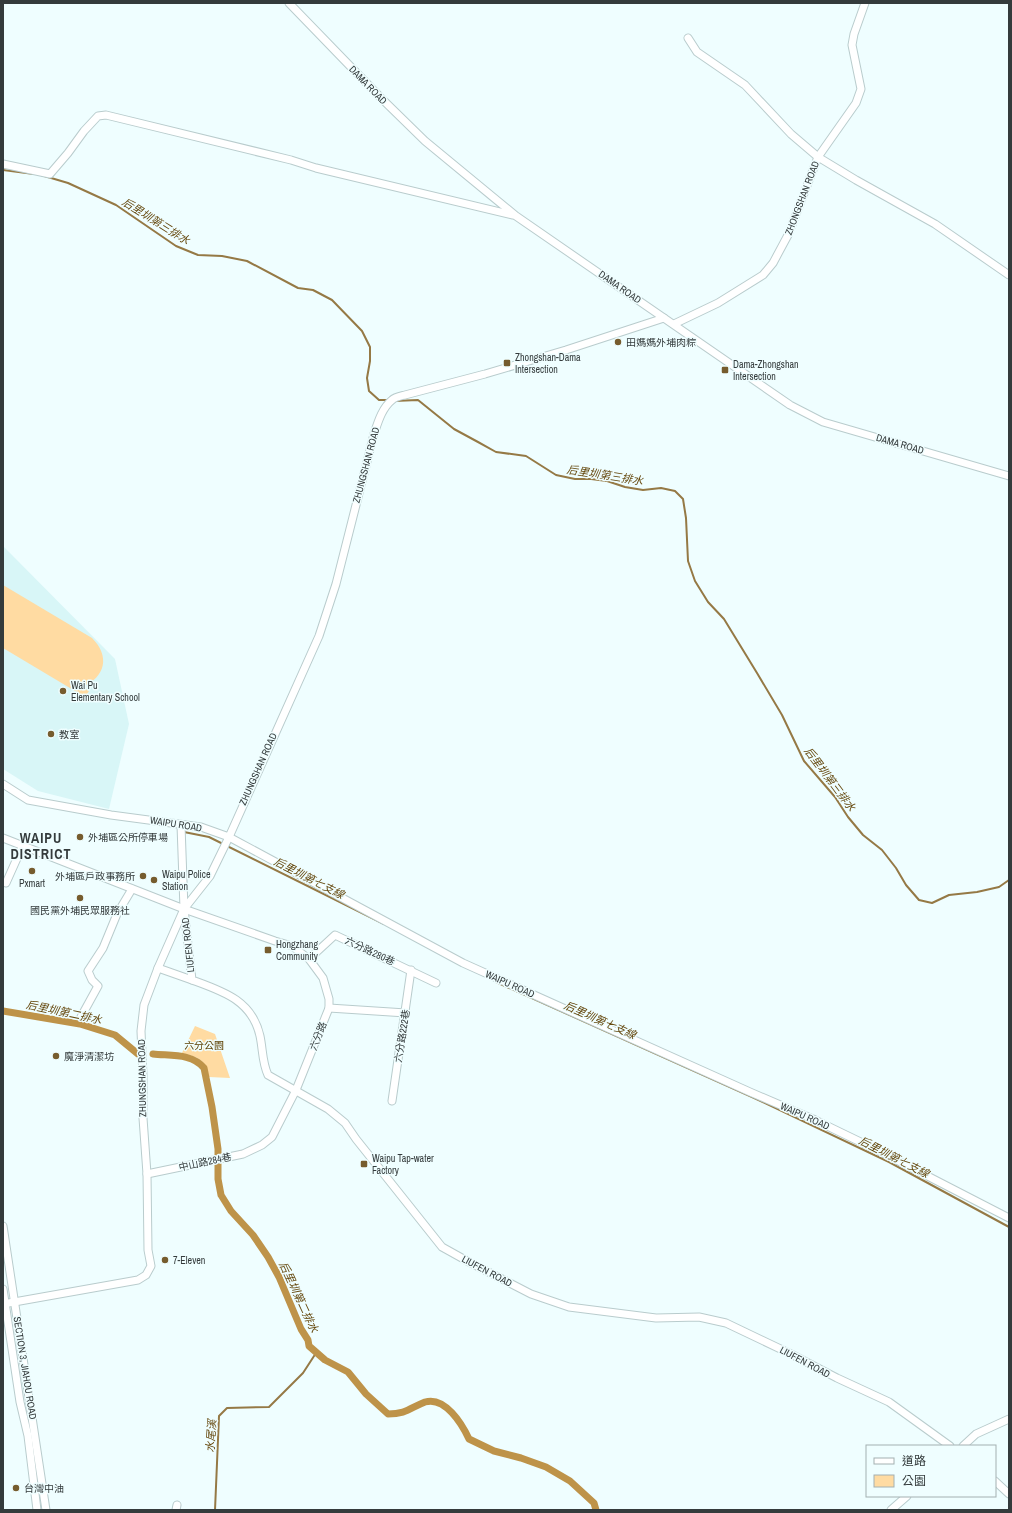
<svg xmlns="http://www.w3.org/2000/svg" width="1012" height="1513" viewBox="0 0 1012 1513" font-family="'Archivo Narrow','Noto Sans TC',sans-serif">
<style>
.built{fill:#d8f6f7}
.green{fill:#ffdba2}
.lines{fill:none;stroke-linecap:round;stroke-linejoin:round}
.stream{stroke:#957945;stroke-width:2}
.canal{stroke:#be9349;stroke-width:7}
.minor-casing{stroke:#b9cccd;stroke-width:9}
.minor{stroke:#fff;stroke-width:7}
.poi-dot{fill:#765c2e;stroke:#effeff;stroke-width:1.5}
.labels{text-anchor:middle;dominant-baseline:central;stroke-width:3;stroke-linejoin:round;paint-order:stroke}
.street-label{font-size:10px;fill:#343b3c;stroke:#effeff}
.poi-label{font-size:10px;fill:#343b3c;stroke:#effeff;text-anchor:start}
.park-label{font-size:10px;fill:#5e4103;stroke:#effeff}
.water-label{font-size:11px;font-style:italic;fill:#66490f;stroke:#effeff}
.district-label{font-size:14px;font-weight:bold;letter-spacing:1px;fill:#343b3c;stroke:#effeff}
</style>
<rect width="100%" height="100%" fill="#effeff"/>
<path class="built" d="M3 546 115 659 129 724 109 809 38 791 3 769Z"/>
<g class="green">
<path d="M3 585 92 638C110 656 106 677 82 687L89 691 85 697 3 648Z"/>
<path d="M195 1026 215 1034 230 1078 209 1077C205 1059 200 1058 182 1053Z"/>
</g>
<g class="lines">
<g class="stream">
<path d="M3 170 34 174"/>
<path d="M41 175 68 183 116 205 176 246 198 255 222 256 247 261 298 288 313 290 332 300 362 331 370 347V361L367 378 369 391 379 400H388"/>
<path d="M394 401 418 400 454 429 478 442 496 452 526 456 556 475 575 479H591L607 481 625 487 643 490 661 488 675 491 683 499 686 518 688 561 695 581 708 602 724 619 757 673 782 715 804 761 835 797 848 817 863 835 882 850 896 868 906 885 919 900 932 903 949 895 977 892 999 887 1009 880"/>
<path d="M184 832 209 837 384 924"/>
<path d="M496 982 752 1097 889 1162 1009 1227"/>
<path d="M215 1510 219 1416 227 1408 269 1407 303 1373 316 1353"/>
</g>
<g class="canal">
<path d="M3 1011 80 1024 115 1035 138 1054"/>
<path d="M153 1054C170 1056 192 1053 204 1068L212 1107 218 1149V1179L221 1195 231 1211 253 1235 268 1257 279 1277 301 1329 308 1340 309 1346 325 1360 348 1372 366 1394 388 1414C406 1414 410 1408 425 1402 445 1396 462 1424 469 1439L494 1451 521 1458 546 1467 570 1481 594 1503 596 1510"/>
</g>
<defs>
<g id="minor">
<path d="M289 3 380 97 425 141 516 216 790 405 823 422 1009 476"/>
<path d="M688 38 697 52 745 85 791 134 818 157 856 180 935 224 1009 275"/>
<path d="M3 164 50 174 68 153 84 131 98 116 106 115 291 160 316 168 513 215"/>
<path d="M674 324 718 303 763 275 773 263 788 235 818 157 856 103 861 89 852 45 854 34 865 3"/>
<path d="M3 784 28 800 111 815 201 827 229 837 463 963 750 1092 815 1120 877 1150 1009 1218"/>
<path d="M181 825 184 909 192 980C222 991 252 1000 260 1036 263 1050 262 1062 268 1075L328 1109 345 1123 356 1139 442 1247 469 1262 531 1294 569 1307 656 1318 699 1317 726 1323 791 1354 837 1378 889 1402 950 1446"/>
<path d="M3 838 184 909 275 941 292 946 309 959 323 978 329 999V1008L296 1090 272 1137 262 1145 243 1154 147 1174"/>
<path d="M3 882 6 883 23 845"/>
<path d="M309 959 335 935 436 983"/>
<path d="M158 968 192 980"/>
<path d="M329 1008 406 1013"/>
<path d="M81 1017 98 986 92 980 88 971 103 948 117 914 132 889"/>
<path d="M392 1101 411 970"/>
<path d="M3 1226 46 1510"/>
<path d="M3 1289 20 1402 28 1436 37 1510"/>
<path d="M3 1304 138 1280 146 1275 151 1266 148 1250 147 1174 143 1118V1076L141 1031 144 1005 158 968 184 909 210 876 229 837 319 636 336 584 374 434C378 422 382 408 392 400 395 397 401 396 405 395L485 374 566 350 664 318"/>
<path d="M963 1446 976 1434 1009 1419"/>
<path d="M995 1481 1009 1494"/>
<path d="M176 1510 177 1505"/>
<path d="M891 1510 907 1496"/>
</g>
</defs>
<use href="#minor" class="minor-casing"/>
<use href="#minor" class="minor"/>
</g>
<g class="poi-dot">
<circle cx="618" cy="342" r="4"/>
<rect x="503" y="359" width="8" height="8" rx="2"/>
<rect x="721" y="366" width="8" height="8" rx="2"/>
<circle cx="63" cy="691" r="4"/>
<circle cx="51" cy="734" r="4"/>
<circle cx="80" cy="837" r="4"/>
<circle cx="32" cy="871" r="4"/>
<circle cx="143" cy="876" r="4"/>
<circle cx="154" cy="880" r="4"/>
<circle cx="80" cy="898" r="4"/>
<rect x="264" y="946" width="8" height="8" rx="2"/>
<circle cx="56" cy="1056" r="4"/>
<rect x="360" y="1160" width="8" height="8" rx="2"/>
<circle cx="165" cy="1260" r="4"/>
<circle cx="16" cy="1488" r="4"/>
</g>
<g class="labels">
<g class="street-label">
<text transform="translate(368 85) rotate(46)">DAMA ROAD</text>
<text transform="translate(802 198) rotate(-69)">ZHONGSHAN ROAD</text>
<text transform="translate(620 287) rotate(35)">DAMA ROAD</text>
<text transform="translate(900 444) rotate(16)">DAMA ROAD</text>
<text transform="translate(366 465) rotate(-75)">ZHUNGSHAN ROAD</text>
<text transform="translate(258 769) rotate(-66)">ZHUNGSHAN ROAD</text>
<text transform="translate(176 824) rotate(9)">WAIPU ROAD</text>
<text transform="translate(188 945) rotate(-96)">LIUFEN ROAD</text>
<text transform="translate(370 951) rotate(25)">六分路280巷</text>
<text transform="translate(510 984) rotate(24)">WAIPU ROAD</text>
<text transform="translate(318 1036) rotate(-68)">六分路</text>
<text transform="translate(402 1036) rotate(-81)">六分路222巷</text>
<text transform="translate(142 1078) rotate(-91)">ZHUNGSHAN ROAD</text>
<text transform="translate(805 1116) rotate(24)">WAIPU ROAD</text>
<text transform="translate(205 1162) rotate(-12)">中山路284巷</text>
<text transform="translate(487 1271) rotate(28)">LIUFEN ROAD</text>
<text transform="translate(805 1362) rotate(28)">LIUFEN ROAD</text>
<text transform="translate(25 1368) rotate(81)">SECTION 3, JIAHOU ROAD</text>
</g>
<g class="poi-label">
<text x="626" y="342">田媽媽外埔肉粽</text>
<text x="515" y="357">Zhongshan-Dama<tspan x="515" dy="12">Intersection</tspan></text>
<text x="733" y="364">Dama-Zhongshan<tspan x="733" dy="12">Intersection</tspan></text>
<text x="71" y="685">Wai Pu<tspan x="71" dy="12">Elementary School</tspan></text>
<text x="59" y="734">教室</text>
<text x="88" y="837">外埔區公所停車場</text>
<text x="162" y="874">Waipu Police<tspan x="162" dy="12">Station</tspan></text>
<text x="135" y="876" text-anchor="end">外埔區戶政事務所</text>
<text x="32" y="883" text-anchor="middle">Pxmart</text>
<text x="80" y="910" text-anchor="middle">國民黨外埔民眾服務社</text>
<text x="276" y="944">Hongzhang<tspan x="276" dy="12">Community</tspan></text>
<text x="64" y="1056">魔淨清潔坊</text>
<text x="372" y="1158">Waipu Tap-water<tspan x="372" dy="12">Factory</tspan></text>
<text x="173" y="1260">7-Eleven</text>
<text x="24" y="1488">台灣中油</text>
</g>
<g class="park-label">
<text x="204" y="1045">六分公園</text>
</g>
<g class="water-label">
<text transform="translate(156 221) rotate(32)">后里圳第三排水</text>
<text transform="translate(605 475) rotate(9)">后里圳第三排水</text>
<text transform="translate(830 779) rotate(53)">后里圳第三排水</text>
<text transform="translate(309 878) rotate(27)">后里圳第七支線</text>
<text transform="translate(64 1012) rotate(12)">后里圳第二排水</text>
<text transform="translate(600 1020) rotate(24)">后里圳第七支線</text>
<text transform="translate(894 1157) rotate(27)">后里圳第七支線</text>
<text transform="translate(299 1297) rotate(65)">后里圳第二排水</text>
<text transform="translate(211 1436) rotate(-86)">水尾溪</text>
</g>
<g class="district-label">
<text x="41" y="838">WAIPU<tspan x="41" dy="16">DISTRICT</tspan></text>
</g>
</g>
<rect width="1012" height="1513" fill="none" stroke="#343b3c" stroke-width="8"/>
<rect x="866" y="1445" width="130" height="52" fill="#effeff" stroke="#a4b0b1"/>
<rect x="874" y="1458" width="20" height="6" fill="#ffffff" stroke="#a4b0b1"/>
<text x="902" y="1465" font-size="12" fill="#343b3c">道路</text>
<rect x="874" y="1475" width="20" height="12" fill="#ffdba2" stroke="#a4b0b1"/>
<text x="902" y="1485" font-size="12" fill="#343b3c">公園</text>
</svg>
